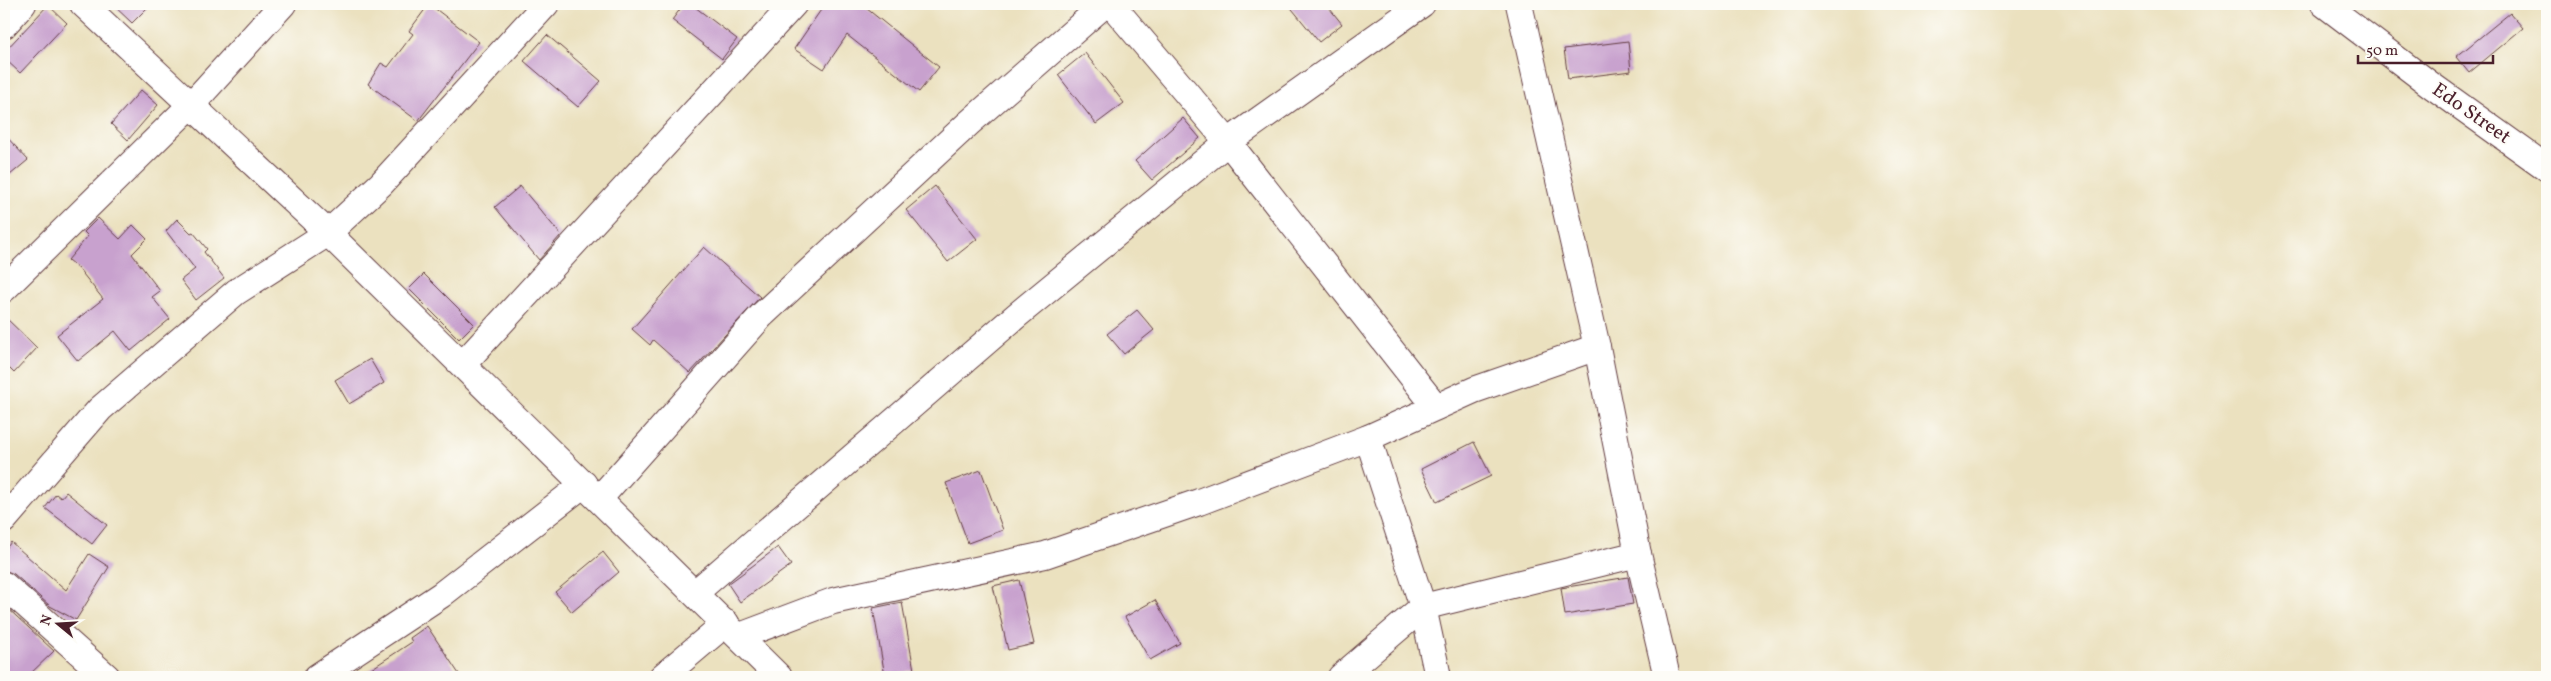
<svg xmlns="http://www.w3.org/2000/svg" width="2551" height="681" viewBox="0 0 2551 681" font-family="Vollkorn,serif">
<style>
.building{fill:#c8a1ce}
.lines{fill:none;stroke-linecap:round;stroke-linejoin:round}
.minor-casing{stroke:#623c41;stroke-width:28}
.minor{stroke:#fff;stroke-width:26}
.labels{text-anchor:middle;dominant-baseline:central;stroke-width:4;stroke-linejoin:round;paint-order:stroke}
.street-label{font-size:20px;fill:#4a1f2b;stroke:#fdfcf7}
</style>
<rect width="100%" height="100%" fill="#fdfcf7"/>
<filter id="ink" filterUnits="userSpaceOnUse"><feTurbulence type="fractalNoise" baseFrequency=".02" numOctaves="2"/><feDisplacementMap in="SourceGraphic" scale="10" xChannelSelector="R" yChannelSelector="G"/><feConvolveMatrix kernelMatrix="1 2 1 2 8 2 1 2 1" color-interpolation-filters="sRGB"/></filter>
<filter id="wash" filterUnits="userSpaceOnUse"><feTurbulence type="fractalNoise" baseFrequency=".0096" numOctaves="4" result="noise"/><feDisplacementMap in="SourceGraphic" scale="20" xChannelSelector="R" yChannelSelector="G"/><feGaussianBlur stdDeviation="1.12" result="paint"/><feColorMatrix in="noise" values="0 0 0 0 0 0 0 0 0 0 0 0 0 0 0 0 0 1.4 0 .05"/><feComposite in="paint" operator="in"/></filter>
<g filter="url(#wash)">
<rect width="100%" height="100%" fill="#ebe1bf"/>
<g id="blocks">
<g class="building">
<path d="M112 4H151L132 23Z"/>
<path d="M429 4 479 42 418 121 368 84 381 63 388 67 413 34 409 31Z"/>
<path d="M684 4H691L737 39 722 59 672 20Z"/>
<path d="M825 4H861L939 67 919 92 847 35 824 69 794 49Z"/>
<path d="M1288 4H1326L1342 24 1319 42Z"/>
<path d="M48 5 67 23 20 73 4 58V52Z"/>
<path d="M2510 13 2523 28 2469 73 2456 57Z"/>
<path d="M547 35 601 81 578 107 524 61Z"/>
<path d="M1628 41 1631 71 1568 79 1564 49Z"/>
<path d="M1085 53 1124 103 1096 124 1058 75Z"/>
<path d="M141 90 158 105 128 140 111 124Z"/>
<path d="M1183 118 1200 138 1152 180 1135 161Z"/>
<path d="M4 134 28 160 4 180Z"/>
<path d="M520 186 561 235 539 260 495 207Z"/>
<path d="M935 186 977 239 948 262 906 210Z"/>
<path d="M98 218 120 239 133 225 147 239 132 254 160 291 152 297 170 319 131 351 115 331 78 361 57 335 103 299 79 269 68 260 88 236 84 232Z"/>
<path d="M177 219 191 233 193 232 207 249 204 252 224 278 196 300 181 280 195 269 166 231Z"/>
<path d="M704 247 760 297 690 373 653 340 650 345 632 329Z"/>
<path d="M424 274 474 324 459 339 409 289Z"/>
<path d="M1137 310 1154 330 1124 354 1107 334Z"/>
<path d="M4 316 37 348 14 373 4 363Z"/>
<path d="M370 359 384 383 349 404 335 380Z"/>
<path d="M1474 442 1491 476 1437 502 1421 469Z"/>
<path d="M981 470 1003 530 968 543 946 483Z"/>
<path d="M66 492 107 525 92 544 45 508 56 494 61 498Z"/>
<path d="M11 542 66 590 89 554 109 567 76 620 50 606 14 574 4 570V551Z"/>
<path d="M778 547 791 565 740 602 728 584Z"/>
<path d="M603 552 619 572 572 612 555 592Z"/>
<path d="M1628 577 1633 604 1565 615 1561 588Z"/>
<path d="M1019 580 1034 644 1008 650 993 586Z"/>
<path d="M1155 600 1180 643 1150 660 1125 617Z"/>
<path d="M902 602 914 670 885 676 873 608Z"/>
<path d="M4 605 54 651 27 677H4Z"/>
<path d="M427 626 461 677H359L412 642 410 638Z"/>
</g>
</g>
</g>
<g filter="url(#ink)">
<use href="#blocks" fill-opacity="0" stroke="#623c41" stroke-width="1"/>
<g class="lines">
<defs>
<g id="minor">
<path d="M83 4 328 233 779 677"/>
<path d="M1111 4 1228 142 1436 407"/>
<path d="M1519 4 1597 347 1638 554 1667 677"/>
<path d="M2324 4 2431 85 2547 168"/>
<path d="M4 25 23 4"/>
<path d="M4 289 192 104 283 4"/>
<path d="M463 364 794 4"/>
<path d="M1368 438 1423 607 1438 677"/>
<path d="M599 499 761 316 969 123 1105 4"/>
<path d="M4 520 100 409 236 292 328 233 381 184 546 4"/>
<path d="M4 585 107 677"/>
<path d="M695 593 1016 316 1228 142 1422 4"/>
<path d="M740 636 833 601 1045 555 1199 502 1368 438 1474 390 1597 347"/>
<path d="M317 677 441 595 584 484"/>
<path d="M662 677 726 623"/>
<path d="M1341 677 1423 607 1638 554"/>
</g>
</defs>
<use href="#minor" class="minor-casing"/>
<use href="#minor" class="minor"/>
</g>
</g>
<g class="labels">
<g class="street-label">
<text transform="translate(2471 114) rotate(35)">Edo Street</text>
</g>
</g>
<rect width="2551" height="681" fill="none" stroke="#fdfcf7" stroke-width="20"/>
<g transform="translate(58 624) rotate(288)" stroke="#fdfcf7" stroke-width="4" paint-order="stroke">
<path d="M0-4L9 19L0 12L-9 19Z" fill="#4a1f2b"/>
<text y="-8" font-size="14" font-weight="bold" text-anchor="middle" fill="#4a1f2b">N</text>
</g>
<path d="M2358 55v8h135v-8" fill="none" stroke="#4a1f2b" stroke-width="2.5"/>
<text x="2366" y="55" font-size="15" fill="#4a1f2b" stroke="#fdfcf7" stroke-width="4" paint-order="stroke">50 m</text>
</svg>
